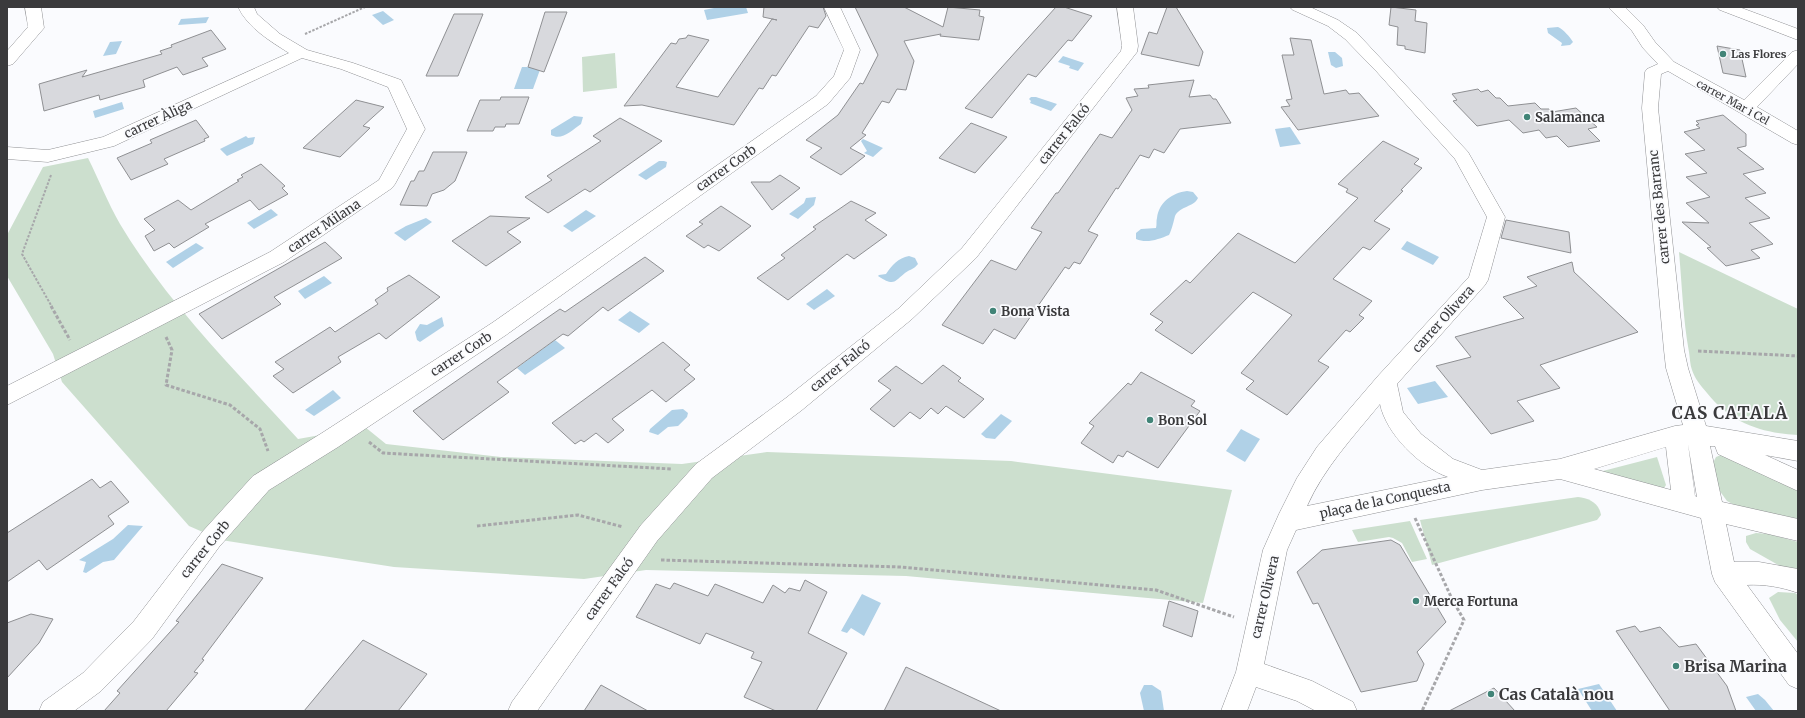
<svg xmlns="http://www.w3.org/2000/svg" width="1805" height="718" viewBox="0 0 1805 718" font-family="Merriweather,serif">
<style>
.green{fill:#ccdfce}
.water{fill:#b0d1e7}
.building{fill:#d8d9dd;stroke:#8f9093}
.lines{fill:none;stroke-linecap:round;stroke-linejoin:round}
.minor-casing{stroke:#909194;stroke-width:1}
.path-far1{stroke:#a7a7aa;stroke-width:2;stroke-dasharray:2.5 1.5;stroke-linecap:butt}
.path{stroke:#a7a7aa;stroke-width:3;stroke-dasharray:3.5 2;stroke-linecap:butt}
.minor{fill:#fff;fill-rule:evenodd}
.poi-dot{fill:#418477;stroke:#fafbfe;stroke-width:1.5}
.labels{text-anchor:middle;dominant-baseline:central;stroke-width:3.5;stroke-linejoin:round;paint-order:stroke}
.far-poi-label{font-size:11px;font-weight:bold;fill:#3a3a3c;stroke:#fafbfe;text-anchor:start}
.far-street-label{font-size:11px;fill:#3a3a3c;stroke:#fafbfe}
.poi-label{font-size:13px;font-weight:bold;fill:#3a3a3c;stroke:#fafbfe;text-anchor:start}
.street-label{font-size:13px;fill:#3a3a3c;stroke:#fafbfe}
.near-poi-label{font-size:16px;font-weight:bold;fill:#3a3a3c;stroke:#fafbfe;text-anchor:start}
.district-label{font-size:17px;font-weight:bold;letter-spacing:1px;fill:#3a3a3c;stroke:#fafbfe}
</style>
<rect width="100%" height="100%" fill="#fafbfe"/>
<g class="green">
<path d="M615 53 617 88 583 92 582 57Z"/>
<path d="M88 158C99 180 108 203 120 224 168 304 235 370 298 439L365 427 386 444 501 457 682 464 767 452 1011 461 1232 490 1203 603 906 576 646 570 584 579 394 567 221 540 189 526 62 382 53 354 7 276V235L43 167Z"/>
<path d="M1679 252 1798 309V435C1761 433 1731 423 1707 393 1701 386 1695 379 1692 370 1690 365 1690 358 1689 352 1683 319 1682 285 1679 252Z"/>
<path d="M1721 455 1798 488V525L1738 507 1727 501 1719 490 1716 478 1713 463 1716 457Z"/>
<path d="M1657 457 1666 485 1664 488 1599 472Z"/>
<path d="M1578 497C1589 498 1599 503 1601 515L1597 520 1432 565 1420 520Z"/>
<path d="M1410 521 1427 559 1412 562 1402 543 1393 538 1389 537 1358 542 1352 530Z"/>
<path d="M1756 533 1769 534 1798 542V576L1750 549 1746 542V536Z"/>
<path d="M1778 592 1795 593 1798 595V642L1780 620 1769 598Z"/>
</g>
<g class="water">
<path d="M719 7H746L748 13 707 20 704 10Z"/>
<path d="M383 11 394 20 383 25 372 15Z"/>
<path d="M209 17 206 23 178 25 181 19Z"/>
<path d="M1558 27C1563 29 1570 37 1573 42L1570 45 1561 46 1562 43 1548 33 1547 28Z"/>
<path d="M122 41 116 54 103 56 110 42Z"/>
<path d="M1328 52H1335L1342 58 1343 66 1336 68 1331 65Z"/>
<path d="M1063 56 1084 63 1078 71 1069 68 1070 66 1058 62Z"/>
<path d="M522 67H541L533 89H514Z"/>
<path d="M1031 97H1036L1057 104 1051 111 1030 103 1031 101 1029 99Z"/>
<path d="M122 102 124 109 95 118 93 111Z"/>
<path d="M574 116 583 117 581 124C572 130 562 141 551 135V130Z"/>
<path d="M1290 127 1301 144 1280 147 1275 129Z"/>
<path d="M246 136 248 138 255 137 253 144 227 156 220 149Z"/>
<path d="M863 139 883 148 873 157 864 153 867 151 861 141Z"/>
<path d="M659 161H664L667 162 666 167 646 180 638 175Z"/>
<path d="M1187 191 1193 192 1198 198C1194 207 1180 206 1175 216 1174 220 1172 229 1169 235 1159 239 1147 244 1136 239V233L1141 229 1156 228C1157 224 1156 221 1157 218 1159 202 1172 193 1187 191Z"/>
<path d="M816 197 814 205 798 219 789 214 804 203 806 198Z"/>
<path d="M271 209 278 215 254 229 247 223Z"/>
<path d="M586 210 596 216 572 232 563 226Z"/>
<path d="M426 218 432 222 405 241 394 233 406 226Z"/>
<path d="M1407 241 1439 257 1433 265 1401 249Z"/>
<path d="M196 243 204 248 173 268 166 262Z"/>
<path d="M909 256 915 258 918 264C915 268 912 269 908 271 894 280 896 288 878 276L879 275 886 274C892 265 898 258 909 256Z"/>
<path d="M324 276 332 283 305 299 298 291Z"/>
<path d="M827 289 835 296 814 310 806 304Z"/>
<path d="M630 311 650 324 639 333 618 320Z"/>
<path d="M442 317 444 326 420 342 417 340 415 332 420 324 427 325Z"/>
<path d="M555 340 565 348 525 375 517 368Z"/>
<path d="M1435 381 1448 397 1418 404 1407 388Z"/>
<path d="M333 390 341 398 314 416 305 410Z"/>
<path d="M683 409 688 413 687 417 678 426 668 427 658 435 649 432 650 429 672 410Z"/>
<path d="M1001 414 1012 421 995 439 986 438 981 434Z"/>
<path d="M1241 429 1260 439 1245 462 1226 451Z"/>
<path d="M128 525 143 526 114 560 103 562 86 573 83 572 86 562 79 560 113 539Z"/>
<path d="M862 594 881 603 864 636 851 628 847 633 841 631Z"/>
<path d="M1599 684 1617 711H1592L1578 689Z"/>
<path d="M1144 685H1152L1161 691 1164 711H1144L1140 693Z"/>
<path d="M1758 694 1765 700 1774 711H1756L1746 697Z"/>
</g>
<g class="building">
<path d="M764 7H823L826 16 818 28 809 26 776 76 772 75 763 89 759 88 734 125 642 105 624 106 671 43 676 44 679 39 686 38 688 35 709 40 676 87 718 97 772 19 777 20 763 17Z"/>
<path d="M855 7H904L943 27 948 7 980 10 979 16 984 17 979 40 940 36 941 34 904 41 914 61 906 90 897 89 889 103 882 101 862 133 866 135 850 148 865 156 841 175 810 157 822 148 806 140 838 115 860 83 863 84 878 55Z"/>
<path d="M1056 7H1064L1092 16 1072 41 1068 40 1036 77 1028 74 992 118 965 108Z"/>
<path d="M1167 7H1176L1203 52 1199 66 1141 54 1149 32 1157 34Z"/>
<path d="M1391 7 1416 10 1415 21 1427 23 1425 53 1405 49V46L1397 45 1398 27 1389 25Z"/>
<path d="M545 12H567L544 72 528 67Z"/>
<path d="M454 14H483L458 76H426Z"/>
<path d="M211 30 226 49 202 58 208 66 183 75 177 67 143 80 145 87 100 100 99 95 44 111 39 84 87 70 82 77 162 54 160 51 172 47 171 45Z"/>
<path d="M1290 38 1311 40 1324 94 1346 90 1349 94 1359 93 1379 116 1298 130 1281 107 1290 106 1286 100 1292 99 1282 55H1294Z"/>
<path d="M1717 46 1740 50 1746 77 1723 73Z"/>
<path d="M1194 80 1189 97 1210 95 1213 99H1216L1231 123 1180 129 1164 153 1154 149 1149 158 1140 155 1118 189 1116 188 1088 231 1098 235 1080 264 1074 262 1069 269 1065 267 1015 339 994 329 983 344 942 325 991 260 1016 270 1042 232 1031 228 1056 193H1058L1100 134 1112 138 1132 110 1126 98 1138 96 1134 89 1149 88 1148 85Z"/>
<path d="M1478 89 1481 92 1488 90 1496 98H1500L1508 106 1535 103 1541 109H1549L1552 112 1576 108 1597 127 1588 129 1600 141 1568 147 1557 136 1546 138 1539 130 1523 133 1509 120 1477 126 1453 101 1457 100 1452 94Z"/>
<path d="M501 97H529L519 124H506L505 127H495L493 131H467L480 100H500Z"/>
<path d="M356 100 384 107 363 126 370 128 340 157 303 148Z"/>
<path d="M1723 115 1746 134V146L1737 148 1764 169 1743 174 1766 193 1745 198 1770 218 1749 223 1773 244 1751 250 1760 258 1726 266 1707 248 1711 247 1682 222 1709 223 1686 203 1710 197 1686 177 1707 173 1685 154 1705 150 1684 132 1700 128 1696 125 1699 124 1696 121Z"/>
<path d="M620 118 662 141 590 192 585 189 548 213 525 197 552 180 547 176 601 141 593 136Z"/>
<path d="M196 120 209 137 204 139 205 141 164 159 168 164 131 180 117 158 152 143 150 140Z"/>
<path d="M971 123 1007 137 975 173 939 158Z"/>
<path d="M1383 141 1419 159 1414 164 1422 168 1401 190 1403 191 1374 221 1390 229 1370 250 1363 247 1333 279 1372 301 1359 315 1364 318 1350 332 1346 330 1318 361 1329 367 1287 415 1246 389 1254 381 1241 373 1292 315 1253 292 1192 354 1155 330 1163 322 1150 314 1186 280 1190 283 1238 233 1295 263 1358 198 1346 192 1348 189 1338 184Z"/>
<path d="M433 152H467L455 181 444 190 432 194 427 206 400 205 411 181H414L419 171H424Z"/>
<path d="M261 164 285 186 282 188 288 194 259 210 250 200 205 224 209 227 174 248 169 243 154 251 145 236 155 230 144 219 178 200 191 210 239 181 237 180 243 177 241 175Z"/>
<path d="M780 175 800 188 772 210 751 182H770Z"/>
<path d="M851 201 876 213 865 220 887 235 854 259 847 254 788 300 757 278 785 258 781 255 816 229 813 227Z"/>
<path d="M721 206 751 226 719 251 708 245 704 248 686 236 703 224 699 222Z"/>
<path d="M490 216 530 218 507 232 521 242 486 266 452 241Z"/>
<path d="M1506 220 1569 232 1571 253 1501 238Z"/>
<path d="M325 242 342 258 274 297 281 304 222 339 199 314Z"/>
<path d="M645 257 664 271 608 311 603 307 568 336 563 334 497 382 509 392 443 440 413 411 560 309 565 312Z"/>
<path d="M1572 262 1574 272 1638 332 1540 365 1560 388 1517 401 1534 421 1491 434 1436 366 1471 357 1455 337 1524 318 1503 297 1537 286 1527 277Z"/>
<path d="M409 275 440 297 386 339 379 333 338 357 341 362 293 393 273 376 284 369 275 362 330 327 335 332 378 304 375 300 388 291 387 288Z"/>
<path d="M663 342 690 365 684 370 695 379 666 402 652 390 612 419 624 430 608 443 596 433 584 442 581 440 575 444 552 423Z"/>
<path d="M943 365 961 378 958 381 984 399 964 418 946 406 938 414 931 408 920 419 910 412 894 427 870 409 891 390 878 381 896 366 922 384Z"/>
<path d="M1141 372 1195 401 1191 406 1200 411 1158 468 1127 451 1123 457 1118 455 1113 463 1081 443 1094 426 1089 423 1128 383 1131 385Z"/>
<path d="M92 479 100 488 111 481 129 502 108 516 114 524 47 570 39 560 7 582V533Z"/>
<path d="M1391 540 1400 545 1446 622 1417 652 1424 664 1417 681 1361 692 1318 603 1313 604 1297 572 1322 550Z"/>
<path d="M222 564 263 578 202 659 204 660 194 672 198 673 166 711H104L120 693 117 691 179 622 176 621Z"/>
<path d="M805 580 827 592 808 633 847 653 816 711H776L744 697 762 662 751 658 754 652 706 633 700 644 636 617 656 584 670 589 674 583 708 596 715 584 763 603 773 585 785 593 789 588 800 591Z"/>
<path d="M1169 601 1198 611 1192 637 1163 626Z"/>
<path d="M31 614 53 619 39 643 7 678V623Z"/>
<path d="M1635 626 1640 632 1660 627 1679 647 1696 644 1727 686 1736 711H1670L1616 631Z"/>
<path d="M363 640 427 674 398 711H304Z"/>
<path d="M906 667 1001 711H884Z"/>
<path d="M601 685 648 711H584Z"/>
<path d="M1494 688 1515 711H1449Z"/>
</g>
<g class="lines">
<defs>
<g id="minor">
<path d="M25 7H41L44 28 13 64 7 66V51L28 27Z"/>
<path d="M238 7H254L257 14 280 34 307 50 353 63 401 80 425 129 395 184 392 188 284 262 7 405V386L270 252 379 180 407 129 388 87 341 69 302 58 114 146 48 162 7 159V147L48 150 103 137 289 53C270 41 248 28 238 7Z"/>
<path d="M824 7H840L860 50 850 78 828 104 506 335 338 447 269 490 219 547 152 639 101 691 74 711H39L43 702 83 673 134 621 203 531 253 476 322 433 492 323 816 96 834 76 844 50Z"/>
<path d="M1117 7H1133L1138 46 1137 52 976 258 912 319 802 410 712 478 657 541 537 711H508L512 702 641 525 696 464 786 398 898 309 962 248 1121 51 1122 46Z"/>
<path d="M1290 7H1310L1338 20 1357 33 1468 152 1505 217 1488 280 1485 285 1397 384 1403 412 1421 434 1453 459 1482 470 1560 459 1675 426 1683 425 1666 368 1664 350 1642 108 1645 72 1647 69 1658 64 1643 48 1632 31 1608 7H1625L1643 25 1655 42 1674 62 1744 100 1792 52 1798 50V64L1757 107 1798 131V145L1792 143 1668 71 1661 74 1658 108 1684 350 1688 368 1706 426 1798 441V461L1765 455 1798 470V491L1718 454 1715 446H1710L1722 502 1798 519V541L1726 524 1734 562H1759L1798 569V593C1782 587 1764 584 1747 585L1798 654V689L1789 685 1715 582 1712 574 1701 518 1560 479 1482 490 1296 530 1287 550 1264 664 1312 681 1353 702 1357 711H1316L1297 701 1256 687 1247 711H1221L1236 672 1263 550 1279 514 1297 478 1317 447 1378 376 1469 277 1487 217 1455 159 1377 72 1345 39 1328 26 1293 10ZM1380 404C1386 434 1420 467 1448 477L1307 506C1324 468 1353 437 1380 404ZM1688 444 1697 497 1695 496ZM1666 447 1671 490 1594 469Z"/>
<path d="M1717 7H1739L1798 29V40L1720 10Z"/>
</g>
</defs>
<use href="#minor" class="minor-casing"/>
<g class="path-far1">
<path d="M305 34 365 7"/>
<path d="M51 175 22 254 52 307"/>
</g>
<g class="path">
<path d="M51 306 70 340"/>
<path d="M166 337 172 350 166 385 230 405 260 429 268 451"/>
<path d="M1698 351 1798 356"/>
<path d="M369 442 383 453 672 469"/>
<path d="M1415 518 1452 599 1464 620 1422 711"/>
<path d="M477 526 578 515 623 527"/>
<path d="M661 560 901 567 1156 590 1234 617"/>
</g>
<use href="#minor" class="minor"/>
</g>
<g class="poi-dot">
<circle cx="1723" cy="54" r="4"/>
<circle cx="1527" cy="117" r="4"/>
<circle cx="993" cy="311" r="4"/>
<circle cx="1150" cy="420" r="4"/>
<circle cx="1416" cy="601" r="4"/>
<circle cx="1676" cy="666" r="4"/>
<circle cx="1491" cy="694" r="4"/>
</g>
<g class="labels">
<g class="far-poi-label">
<text x="1731" y="54">Las Flores</text>
</g>
<g class="far-street-label">
<text transform="translate(1733 102) rotate(29)">carrer Mar i Cel</text>
</g>
<g class="poi-label">
<text x="1535" y="117">Salamanca</text>
<text x="1001" y="311">Bona Vista</text>
<text x="1158" y="420">Bon Sol</text>
<text x="1424" y="601">Merca Fortuna</text>
</g>
<g class="street-label">
<text transform="translate(158 119) rotate(-25)">carrer Àliga</text>
<text transform="translate(1064 134) rotate(-51)">carrer Falcó</text>
<text transform="translate(726 168) rotate(-35)">carrer Corb</text>
<text transform="translate(1659 207) rotate(-96)">carrer des Barranc</text>
<text transform="translate(324 226) rotate(-34)">carrer Milana</text>
<text transform="translate(1443 319) rotate(-48)">carrer Olivera</text>
<text transform="translate(461 354) rotate(-33)">carrer Corb</text>
<text transform="translate(840 366) rotate(-39)">carrer Falcó</text>
<text transform="translate(1385 500) rotate(-12)">plaça de la Conquesta</text>
<text transform="translate(205 549) rotate(-51)">carrer Corb</text>
<text transform="translate(609 589) rotate(-54)">carrer Falcó</text>
<text transform="translate(1265 597) rotate(-77)">carrer Olivera</text>
</g>
<g class="near-poi-label">
<text x="1684" y="666">Brisa Marina</text>
<text x="1499" y="694">Cas Català nou</text>
</g>
<g class="district-label">
<text x="1730" y="413">CAS CATALÀ</text>
</g>
</g>
<rect width="1805" height="718" fill="none" stroke="#3a3a3c" stroke-width="16"/>
</svg>
